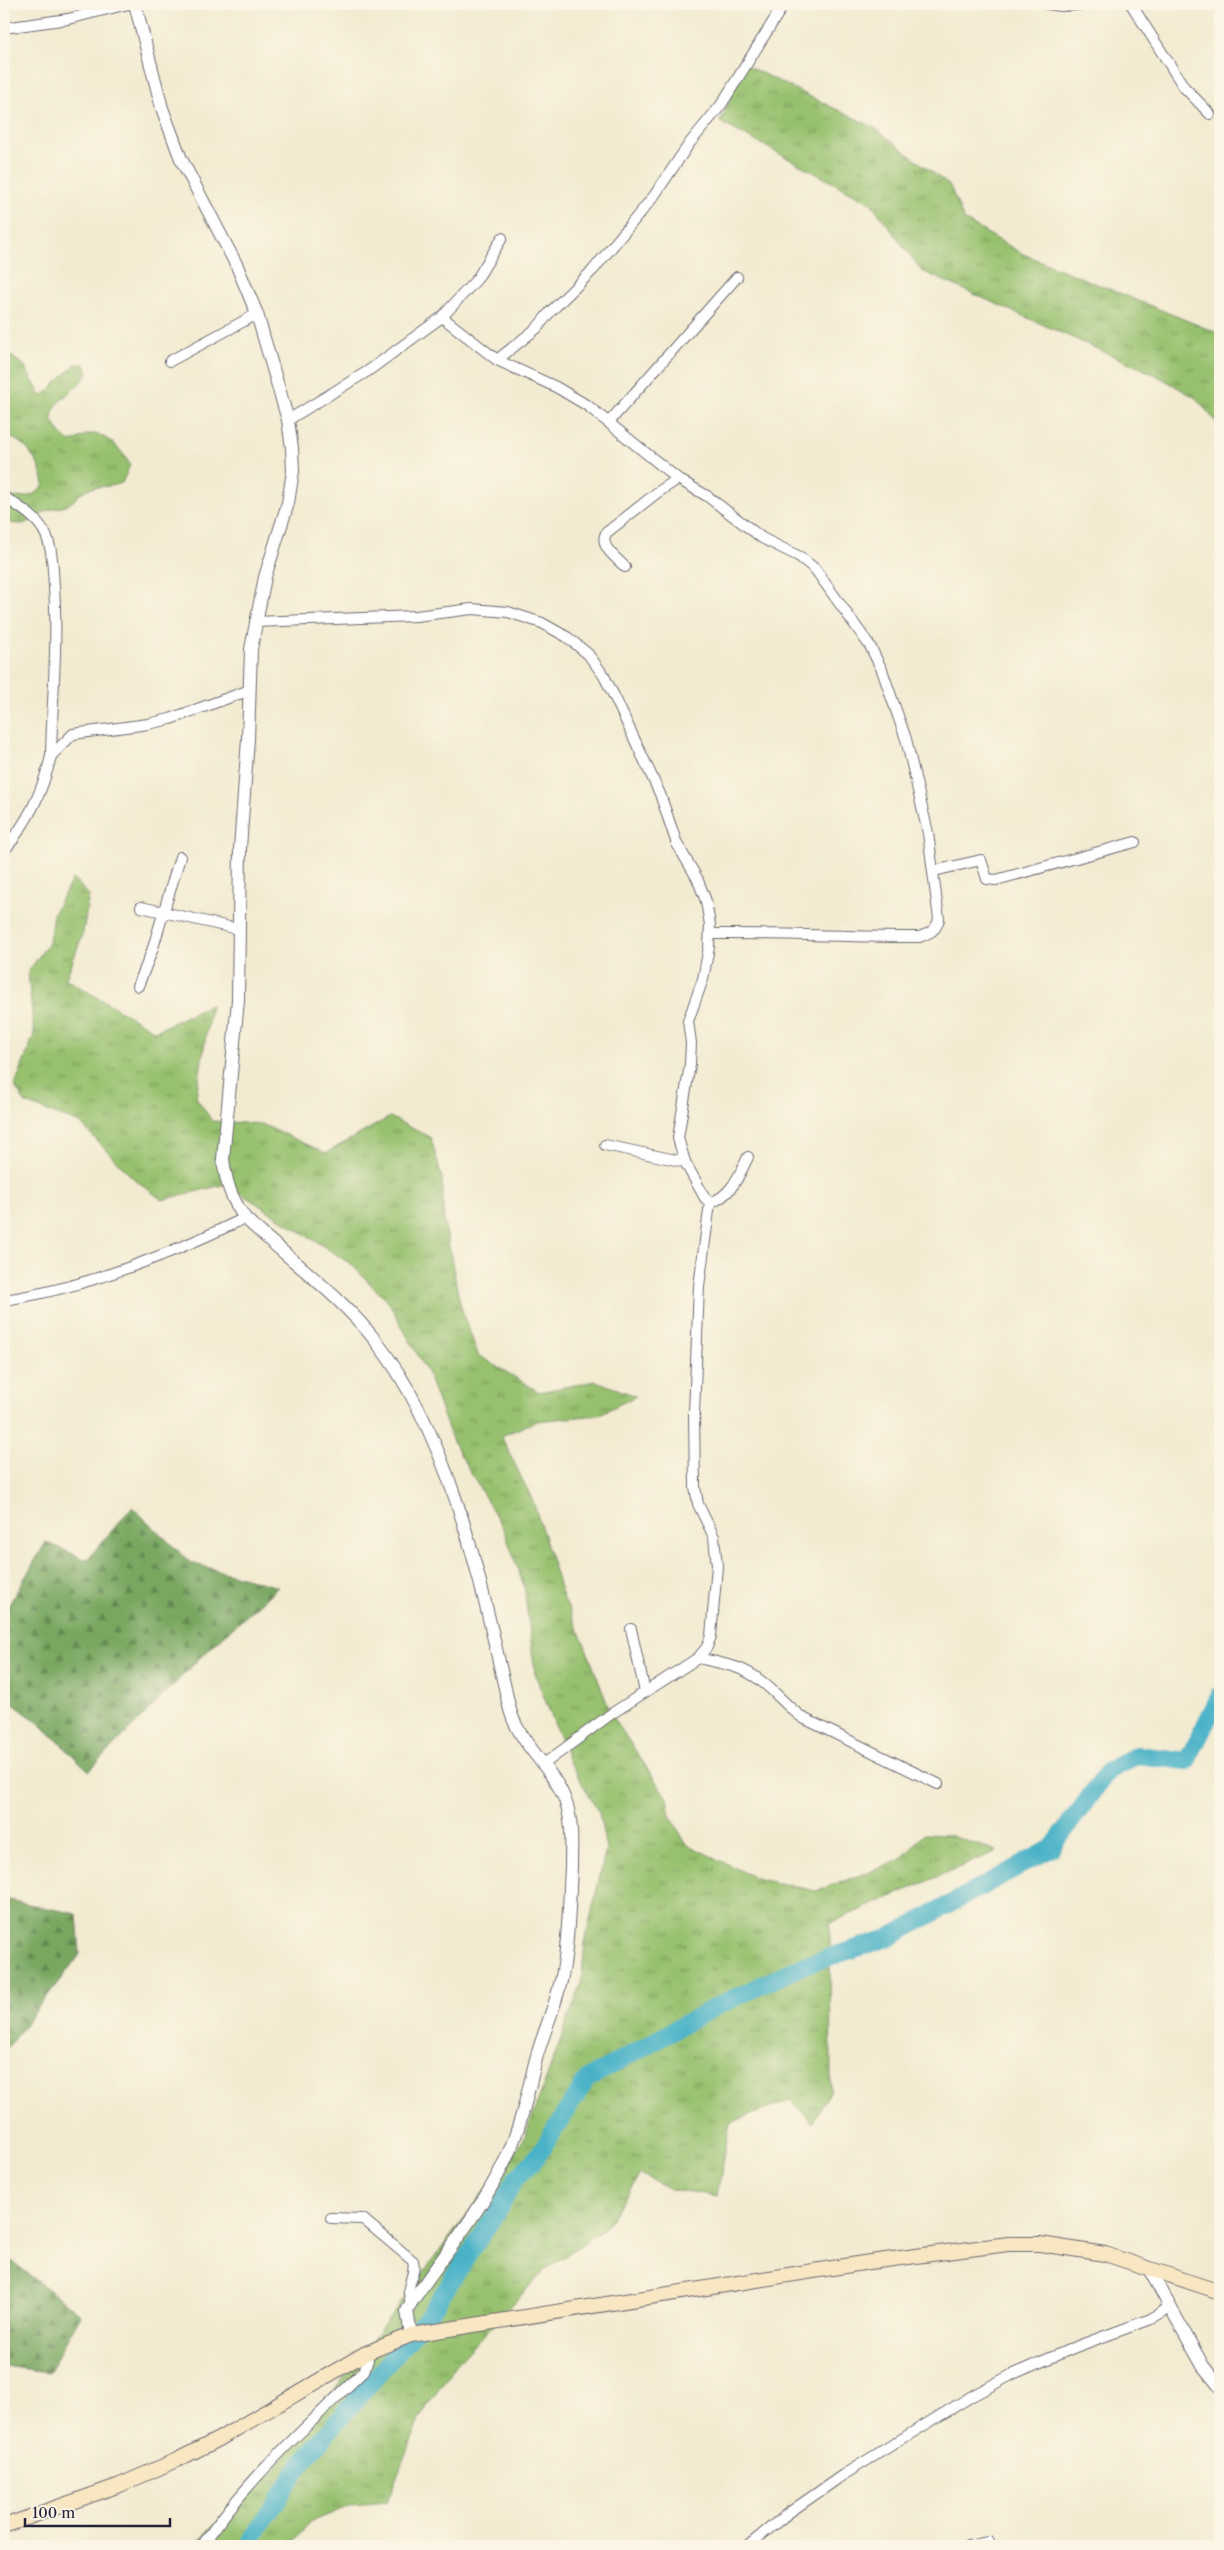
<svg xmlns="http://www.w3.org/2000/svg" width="1224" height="2550" viewBox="0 0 1224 2550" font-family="'Libre Caslon Text',serif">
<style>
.grass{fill:url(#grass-tufts);stroke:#5c7254}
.forest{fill:url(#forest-firs);stroke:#4e644e}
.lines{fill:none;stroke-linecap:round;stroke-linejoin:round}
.river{stroke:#49b2c7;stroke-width:18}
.minor-casing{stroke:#6b6870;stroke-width:12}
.tertiary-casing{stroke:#6b6870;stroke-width:14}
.secondary-casing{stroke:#6b6870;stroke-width:16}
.minor{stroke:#fff;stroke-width:10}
.tertiary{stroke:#fff;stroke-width:12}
.secondary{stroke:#f9e7c3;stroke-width:14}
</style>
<defs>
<pattern id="grass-tufts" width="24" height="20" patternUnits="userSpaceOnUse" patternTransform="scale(1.25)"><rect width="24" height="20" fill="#97c16e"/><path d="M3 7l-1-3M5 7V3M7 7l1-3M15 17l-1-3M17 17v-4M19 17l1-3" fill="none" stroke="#7b9c5c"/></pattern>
<pattern id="forest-firs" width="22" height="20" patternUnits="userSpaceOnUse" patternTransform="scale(1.25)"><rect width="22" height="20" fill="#79a761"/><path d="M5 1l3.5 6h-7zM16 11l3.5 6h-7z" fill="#638851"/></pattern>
</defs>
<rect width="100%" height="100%" fill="#fcf5e5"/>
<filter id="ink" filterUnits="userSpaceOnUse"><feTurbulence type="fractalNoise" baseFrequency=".02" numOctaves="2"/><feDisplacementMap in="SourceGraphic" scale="10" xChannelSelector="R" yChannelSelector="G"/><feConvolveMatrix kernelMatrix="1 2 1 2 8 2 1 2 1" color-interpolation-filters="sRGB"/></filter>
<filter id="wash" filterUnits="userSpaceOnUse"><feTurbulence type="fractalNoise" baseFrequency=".0096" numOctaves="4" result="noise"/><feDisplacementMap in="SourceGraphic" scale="20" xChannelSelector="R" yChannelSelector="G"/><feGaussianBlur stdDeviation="1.12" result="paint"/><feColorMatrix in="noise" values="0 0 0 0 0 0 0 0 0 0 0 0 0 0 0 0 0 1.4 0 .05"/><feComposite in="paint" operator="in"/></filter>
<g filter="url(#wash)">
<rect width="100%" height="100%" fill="#f3ebd1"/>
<g class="grass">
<path d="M745 65 875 128 950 186 964 220 1023 254 1220 334V427L1196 398 1156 375 922 271 871 203 720 122Z"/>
<path d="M4 352 23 364 41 396 48 391 76 364H85L88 373C80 389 42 405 55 425 60 433 63 437 71 442 77 440 84 435 90 434 107 433 123 451 130 465L122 483C110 488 94 485 84 491 78 494 75 501 69 504 62 509 54 507 47 511 25 522 31 527 4 522V497C19 498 34 499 44 485 42 465 25 438 4 436V411L7 395 4 384Z"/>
<path d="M73 878 89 895 83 933 66 979 155 1031 211 1005 196 1097 212 1121 261 1124 326 1153 390 1117 431 1138 442 1178 444 1221 460 1304 478 1355 539 1392 596 1381 636 1396 598 1415 537 1421 501 1436 533 1501 563 1597 585 1645 611 1714 667 1798 670 1815 686 1844 758 1879 816 1891 899 1861 924 1834 948 1835 997 1851 830 1923 831 2090 812 2122 790 2100 730 2123 717 2196 671 2189 640 2174 604 2229 547 2268 454 2366 419 2419 387 2502 352 2505 309 2523 290 2546H185L197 2541 272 2473 524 2139 581 1984 585 1942 606 1849 599 1813 568 1759 535 1674 524 1586 504 1530 453 1442 427 1372 389 1303 351 1264 226 1184 162 1200 133 1178 80 1123 25 1103 15 1086 34 1034 28 972 49 942 53 914Z"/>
</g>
<g class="forest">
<path d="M132 1507 191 1563 278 1587 201 1657 89 1771 40 1724 4 1697V1613L46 1542 87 1560Z"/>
<path d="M4 1899 77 1914 80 1954 4 2052Z"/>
<path d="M4 2255 81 2315 49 2372 4 2366Z"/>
</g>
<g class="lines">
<path class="river" d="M249 2546 255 2534 304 2460 426 2319 501 2206 513 2182 537 2157 587 2079 713 2008 802 1966 888 1938 1052 1848 1108 1771 1137 1755 1187 1761 1220 1695"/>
</g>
</g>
<g filter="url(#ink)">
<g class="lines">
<defs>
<g id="minor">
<path d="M1047 4 1062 6 1089 4"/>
<path d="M1131 4 1184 87 1210 114"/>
<path d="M4 28 68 19 128 4"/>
<path d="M442 317 497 360 556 387 588 406 678 479 707 496 762 538 800 557 815 569 870 646 882 670 906 739 928 833 939 919C936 931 930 933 919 937 849 937 780 933 710 934"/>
<path d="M497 360 537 328 550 312 593 270 654 196 689 144 721 105 784 4"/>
<path d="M170 361 257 314"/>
<path d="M288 420 368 371 442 317 477 279 502 238"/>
<path d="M609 422 737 277"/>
<path d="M4 497C19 507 38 517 46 535 53 551 53 570 54 588 58 644 52 700 51 756 42 794 28 821 4 851"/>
<path d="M625 567C616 557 599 547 606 533L658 492 678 479"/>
<path d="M255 622 416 616 472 609 508 612 542 623 567 637 588 654 604 676 617 702 660 794 677 844 697 878 706 901 710 925 709 947 703 979 688 1021 691 1043 690 1064 678 1138 685 1162 705 1198 710 1203 699 1286 694 1414 695 1487 698 1504 714 1537 717 1566 711 1636 707 1647 698 1658 611 1714 544 1764"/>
<path d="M51 756 73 734 148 724 170 719 250 690"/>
<path d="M4 833 13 840"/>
<path d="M934 871 981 860 987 879 996 880 1135 842"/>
<path d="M141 907 238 929"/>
<path d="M138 986 152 951 180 857"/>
<path d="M605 1145 685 1162"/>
<path d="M710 1203C732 1195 738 1177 748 1157"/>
<path d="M4 1300C86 1288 171 1254 245 1218"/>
<path d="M631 1629 645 1692"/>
<path d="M698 1658C721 1663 743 1666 761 1681 776 1692 787 1707 803 1718L938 1784"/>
<path d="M331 2218 363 2219 413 2261C417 2275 404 2283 411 2303"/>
<path d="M202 2546C246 2480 307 2426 364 2371L368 2360 366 2353"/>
<path d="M748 2546 787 2514 843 2475 972 2396 1013 2374 1078 2346 1151 2319 1170 2306"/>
<path d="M968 2546 989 2542"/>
</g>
<g id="tertiary">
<path d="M135 4 162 108 181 159 237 266 257 314 288 420 292 448 293 471 288 503 265 577 251 649 248 739 240 848 238 1000 223 1159C226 1183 231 1198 245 1218 288 1259 338 1293 375 1340 452 1437 482 1587 509 1706 518 1746 556 1768 567 1806 573 1826 571 1847 571 1867 569 1901 569 1937 563 1971 558 2001 544 2030 536 2059 527 2095 520 2131 503 2165 479 2214 442 2257 411 2303L407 2311 411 2335"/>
<path d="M1149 2269 1203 2366 1220 2387"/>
</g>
<path id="secondary" d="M4 2526 120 2485 177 2460 219 2439 366 2353 411 2335 870 2262 1008 2244H1040L1105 2254 1220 2292"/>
</defs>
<use href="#minor" class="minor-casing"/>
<use href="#tertiary" class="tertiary-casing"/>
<use href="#secondary" class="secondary-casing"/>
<use href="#minor" class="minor"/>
<use href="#tertiary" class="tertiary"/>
<use href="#secondary" class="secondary"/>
</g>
</g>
<rect width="1224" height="2550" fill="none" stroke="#fcf5e5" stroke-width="20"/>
<path d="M25 2518v8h145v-8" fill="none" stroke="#22223b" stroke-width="2.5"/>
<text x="32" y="2518" font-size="15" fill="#22223b" stroke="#fcf5e5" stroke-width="4" paint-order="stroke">100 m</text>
</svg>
